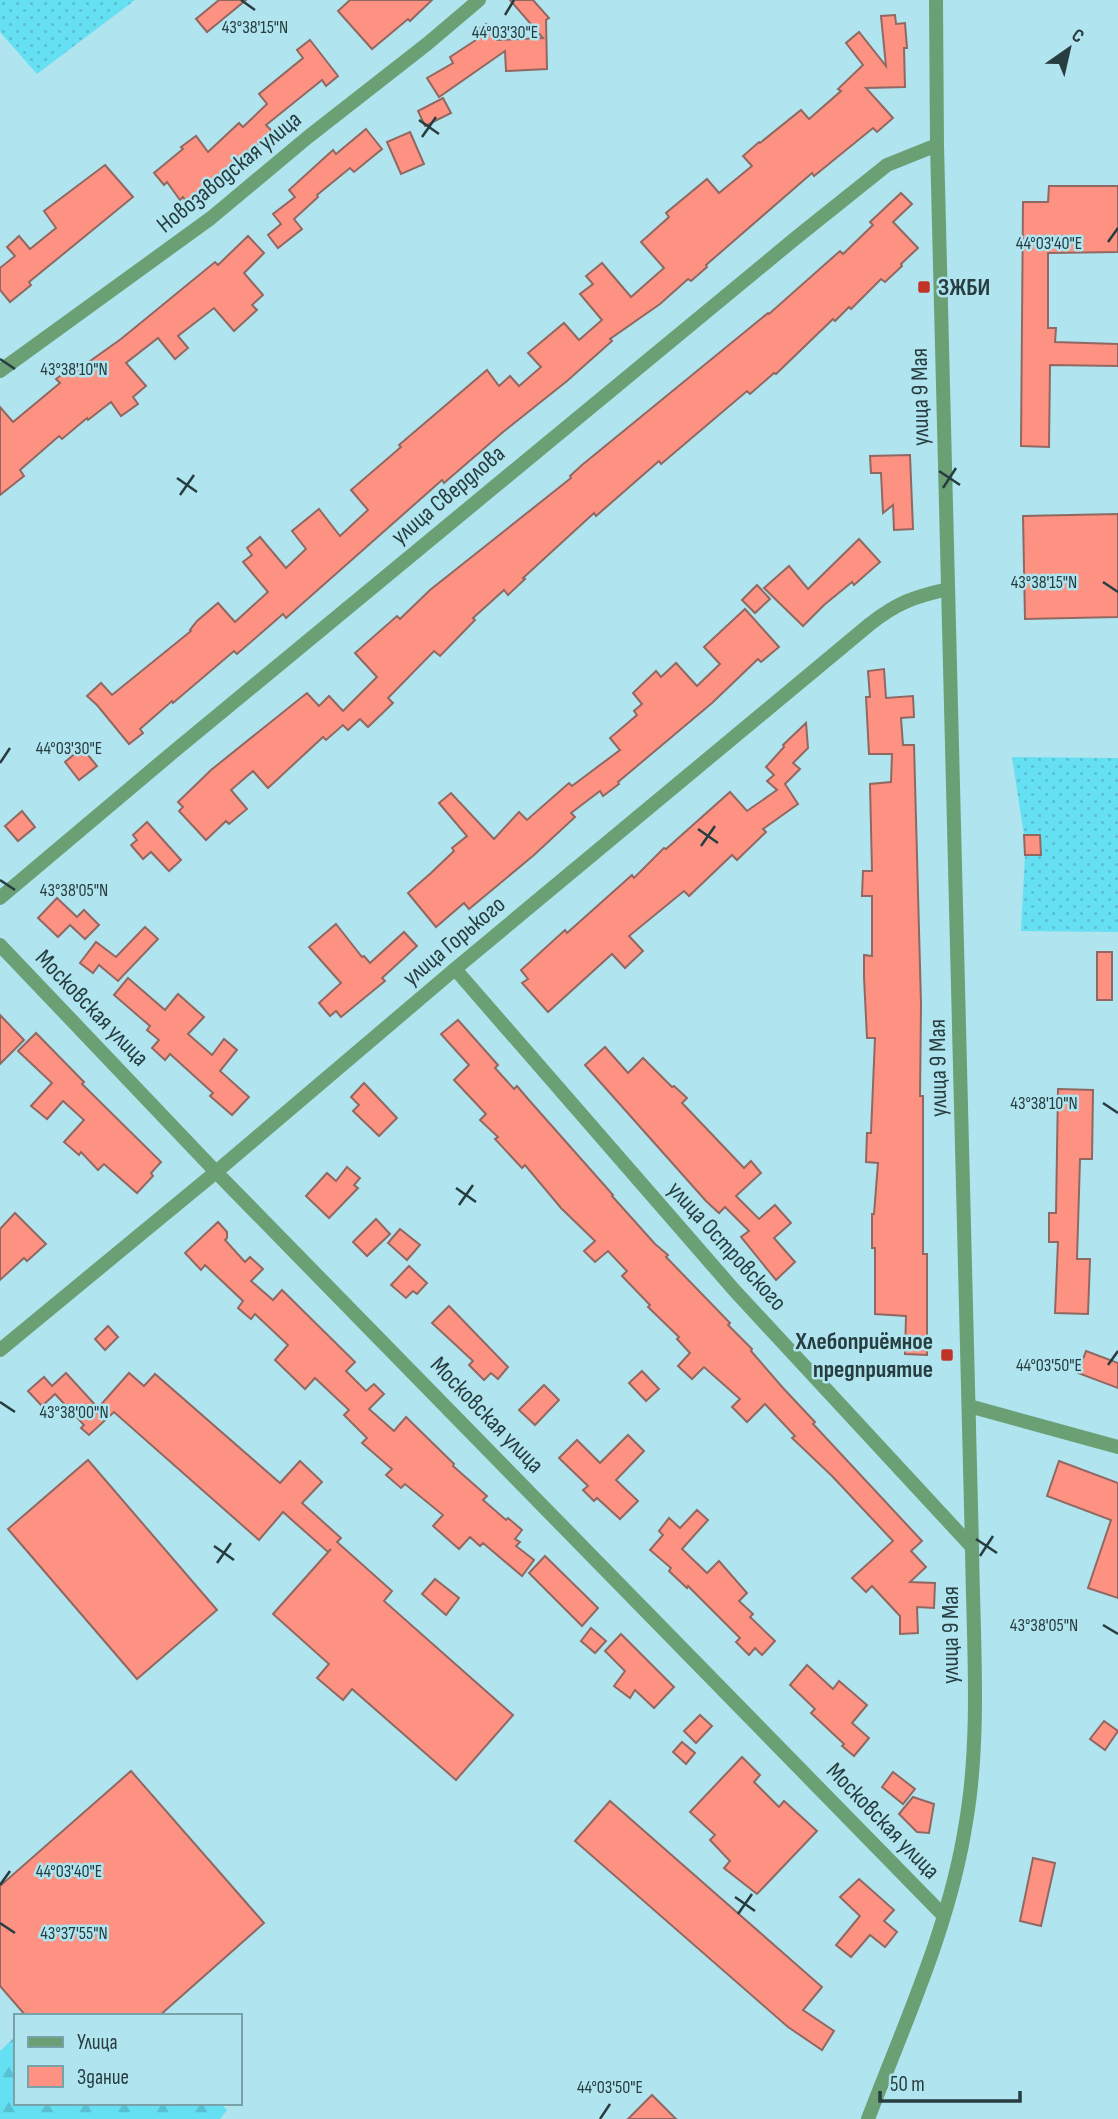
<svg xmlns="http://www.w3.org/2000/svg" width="1118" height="2119" viewBox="0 0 1118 2119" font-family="'Sofia Sans Condensed',sans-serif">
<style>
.grass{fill:url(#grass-dots)}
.forest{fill:url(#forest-firs)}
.building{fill:#fe9282;stroke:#916861;stroke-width:2}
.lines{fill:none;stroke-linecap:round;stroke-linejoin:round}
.minor{stroke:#6aa074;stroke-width:14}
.tertiary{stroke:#6aa074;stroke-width:14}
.ticks{fill:none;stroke:#273d40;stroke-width:2.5}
.poi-dot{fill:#c03326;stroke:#b0e4ee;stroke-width:2.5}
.labels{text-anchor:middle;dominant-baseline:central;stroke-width:5;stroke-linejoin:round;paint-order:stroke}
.street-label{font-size:24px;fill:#273d40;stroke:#b0e4ee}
.poi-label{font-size:24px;font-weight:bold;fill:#273d40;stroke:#b0e4ee;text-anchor:start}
.ticks-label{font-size:18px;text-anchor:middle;fill:#273d40;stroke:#b0e4ee;stroke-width:5;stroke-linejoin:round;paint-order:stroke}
</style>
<defs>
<pattern id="grass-dots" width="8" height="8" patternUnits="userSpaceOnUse" patternTransform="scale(1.75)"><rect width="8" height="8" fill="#65dff2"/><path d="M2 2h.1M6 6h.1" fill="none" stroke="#58c0d1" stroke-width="1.8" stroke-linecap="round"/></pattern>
<pattern id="forest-firs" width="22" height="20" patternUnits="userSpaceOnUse" patternTransform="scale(1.75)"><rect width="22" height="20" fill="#65dff2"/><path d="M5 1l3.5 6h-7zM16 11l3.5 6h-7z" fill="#58c0d1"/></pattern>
</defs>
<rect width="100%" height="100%" fill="#b0e4ee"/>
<g class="grass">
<path d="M0 0H135L37 74 0 32Z"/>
<path d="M1012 757 1118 758V932L1021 931 1025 855H1041L1040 836 1024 835Z"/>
</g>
<path class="forest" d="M16 2036V2103H220L227 2110 220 2119H0V2051Z"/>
<g class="building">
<path d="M219 0H246L207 32 196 19Z"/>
<path d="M350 0H432L410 21 408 19 372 49 338 11Z"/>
<path d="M510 0H533L549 18 546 20 547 69 506 71 505 51 439 97 427 78 453 63 450 57 479 38 475 32 486 24 497 40 543 38Z"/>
<path d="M895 15 896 24 905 23 907 48H904L905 87 866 88 893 118 877 132 873 128 814 176 812 173 706 265 707 267 691 281 688 279 660 304 610 339 612 341 567 381 503 432 444 483 442 480 286 618 283 614 237 654 234 651 173 703 172 701 140 729 143 733 129 744 97 705 87 696 101 683 112 695 191 631 190 630 197 621 218 603 235 622 268 592 243 562 252 555 247 548 260 537 286 568 306 549 292 531 319 509 340 536 368 510 351 490 401 447 399 445 487 370 499 386 510 376 519 386 541 367 528 353 564 323 579 340 602 320 580 294 593 284 586 276 602 263 631 297 664 268 641 242 669 217 666 213 707 179 719 193 752 166 743 156 759 142 760 143 801 110 809 119 841 91 838 89 863 65 846 43 859 32 886 66 881 16Z"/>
<path d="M310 40 338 76 326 86 322 80 266 125 272 131 256 146 260 151 245 165 239 159 188 204 183 197 180 200 167 182 164 185 154 173 183 149 181 147 196 136 208 152 239 123 243 127 267 104 259 94 303 58 297 50Z"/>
<path d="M443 98 451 113 425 126 418 111Z"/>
<path d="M366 129 382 149 354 172 350 168 317 195 318 197 294 219 302 229 278 248 268 235 281 224 273 214 295 197 289 190 333 150 336 154Z"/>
<path d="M410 132 424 164 401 174 387 142Z"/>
<path d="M105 165 133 197 29 282 31 285 10 302 0 290V268L15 256 7 247 19 236 30 249 56 228 44 211Z"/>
<path d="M1049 186H1118V252L1048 253V328H1056L1055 342 1118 344V366L1050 365 1049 447 1021 446 1023 202H1048Z"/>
<path d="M901 193 912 204 893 222 918 248 901 264 902 266 885 282 881 279 851 309 849 307 835 321 833 319 776 374 774 373 750 394 747 391 661 464 659 461 596 516 594 513 523 578 525 579 508 595 504 590 473 618 475 620 440 656 434 651 388 698 393 703 368 727 360 719 348 730 343 725 326 740 323 737 268 788 253 771 231 790 247 809 229 824 226 821 206 840 179 811 183 807 178 802 211 770 307 693 319 706 329 696 343 711 377 677 355 653 397 616 400 619 430 590 571 478 570 476 582 465 768 313 769 314 840 251 843 254 873 225 870 222Z"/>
<path d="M248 236 264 253 244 273 263 295 252 305 257 310 234 331 214 308 178 336 188 348 175 359 158 338 126 363 146 386 133 397 138 404 121 416 111 402 88 420 87 418 62 439 59 436 20 470 24 476 0 495V407L13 422 60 383 56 379 73 366 76 371 121 339 215 262 218 265Z"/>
<path d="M910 455 913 529 894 530 893 505 883 513 881 473H871L870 456Z"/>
<path d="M1118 514V617L1025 619 1023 516Z"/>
<path d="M859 539 880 562 854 585 852 582 824 605 803 626 764 588 789 566 808 589Z"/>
<path d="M757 585 770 599 755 613 742 600Z"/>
<path d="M745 609 779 647 761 662 758 659 712 703 618 782 619 784 603 796 600 791 571 813 575 817 534 855 469 909 464 903 436 927 408 893 431 873 454 851 452 848 467 836 439 803 451 793 494 839 519 812 527 820 569 783 572 786 620 750 610 738 637 715 634 711 642 704 633 693 656 671 661 677 676 663 697 686 720 664 704 647Z"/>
<path d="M884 669 886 698 913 696 914 717 901 718 903 745H914L921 1004 920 1096H923V1254H927V1355L905 1354 906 1316 875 1314V1248H872V1214H874L878 1163 866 1162 867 1133H871L875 1038H867L864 977V955L872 956V896H862L863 871H872L870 784 891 782 892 754H869L866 697H870L868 671Z"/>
<path d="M806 723 808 748 793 763 800 769 785 784 798 804 763 829 766 832 737 860 732 855 689 896 684 891 629 936 643 951 625 968 612 954 548 1012 522 983 528 979 521 970 565 930 567 933 632 875 634 878 664 848 666 849 730 792 747 811 777 790 767 781 774 775 766 767 784 747 783 745Z"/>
<path d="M82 748 97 766 79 780 65 762Z"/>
<path d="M22 811 35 827 18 841 5 826Z"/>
<path d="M147 822 181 860 169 871 151 852 143 859 131 845 137 840 133 835Z"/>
<path d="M1024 835H1040L1041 855H1025Z"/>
<path d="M57 898 77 917 84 910 99 925 85 939 70 925 58 937 38 918Z"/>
<path d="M336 924 362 957 364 956 370 963 404 932 417 946 382 978 385 981 341 1017 336 1011 330 1016 319 1003 341 983 309 947Z"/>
<path d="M145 927 158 939 118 981 99 965 93 973 80 963 96 942 116 957Z"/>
<rect x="1097" y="952" width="15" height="48"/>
<path d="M128 978 165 1010 178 994 204 1017 188 1034 212 1055 224 1039 237 1050 220 1071 249 1097 232 1115 210 1096 213 1093 170 1054 165 1060 152 1048 159 1040 147 1030 150 1026 114 995Z"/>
<path d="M0 1015 24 1040 0 1064Z"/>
<path d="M458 1020 498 1065 495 1068 514 1089 517 1086 528 1099 613 1195 612 1196 655 1244 668 1255 666 1257 730 1323 728 1325 752 1349 751 1351 783 1388 815 1422 813 1424 922 1541 911 1551 926 1567 910 1582 935 1583 934 1608 917 1607 918 1633 900 1634V1616L872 1586 866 1592 852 1578 893 1541 832 1476 792 1438 795 1436 765 1404 747 1422 732 1407 740 1399 704 1367 692 1379 678 1366 690 1353 677 1339 679 1337 648 1307 650 1305 622 1276 627 1271 608 1251 595 1262 584 1251 595 1241 561 1208 525 1165 522 1168 495 1139 498 1137 480 1120 486 1114 454 1080 469 1065 441 1034Z"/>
<path d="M36 1033 84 1082 82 1084 161 1162 151 1173 153 1176 137 1193 104 1164 98 1170 81 1152 79 1155 64 1142 84 1120 63 1101 47 1119 31 1106 52 1083 18 1051Z"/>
<path d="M605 1047 628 1073 643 1058 672 1087 674 1086 687 1098 682 1103 744 1168 751 1161 761 1173 736 1196 759 1219 775 1205 791 1223 774 1238 795 1262 776 1280 741 1237 749 1231 725 1207 719 1213 706 1201 585 1065Z"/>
<path d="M364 1083 397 1118 379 1136 353 1111 359 1105 351 1097Z"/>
<path d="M1058 1089 1093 1090 1092 1159H1080L1077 1259H1090L1088 1314 1055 1313 1058 1242H1049V1213H1056Z"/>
<path d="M347 1167 360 1178 354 1185 358 1188 329 1218 306 1196 327 1173 336 1181Z"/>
<path d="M15 1213 46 1244 27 1261 24 1258 0 1280V1229Z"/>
<path d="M376 1219 390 1234 367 1256 353 1242Z"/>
<path d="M218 1222 227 1232V1238L225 1240 245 1262 250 1257 263 1269 251 1281 273 1300 282 1290 355 1362 346 1371 366 1391 374 1384 384 1394 369 1409 394 1431 406 1417 454 1464 453 1466 487 1496 483 1500 506 1520 508 1518 522 1530 515 1539 520 1542 516 1546 534 1560 522 1576 483 1543 480 1546 470 1537 459 1549 433 1526 443 1515 405 1484 401 1488 386 1475 392 1469 362 1443 367 1438 344 1415 349 1410 315 1378 305 1389 275 1360 288 1345 255 1314 251 1319 238 1308 243 1301 205 1265 201 1270 185 1253Z"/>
<path d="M400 1229 420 1245 407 1260 388 1243Z"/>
<path d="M409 1266 427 1283 417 1294 413 1291 406 1298 391 1285Z"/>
<path d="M449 1306 508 1367 498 1379 491 1373 484 1380 469 1365 473 1361 432 1323Z"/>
<path d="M108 1326 118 1337 105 1350 95 1339Z"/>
<path d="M1086 1351 1118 1363V1388L1078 1373Z"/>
<path d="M642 1371 659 1389 646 1401 629 1383Z"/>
<path d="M66 1373 98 1408 129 1373 144 1386 155 1374 280 1483 300 1461 322 1482 302 1503 341 1538 337 1542 392 1591 384 1601 513 1715 456 1780 352 1689 343 1700 317 1678 329 1664 273 1614 331 1549 328 1552 283 1512 259 1540 114 1412 89 1435 81 1428 84 1425 55 1394 42 1406 28 1391 44 1377 52 1386Z"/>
<path d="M544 1385 559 1400 535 1425 519 1410Z"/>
<path d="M628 1435 644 1451 616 1480 638 1501 620 1519 597 1498 594 1501 583 1490 588 1486 559 1458 577 1440 600 1463Z"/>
<path d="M88 1460 217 1610 137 1679 8 1529Z"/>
<path d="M1059 1461 1118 1483V1598L1088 1588 1111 1520 1047 1496Z"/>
<path d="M697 1510 708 1520 682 1549 707 1573 719 1561 747 1593 739 1601 753 1614 750 1617 775 1641 762 1655 755 1648 749 1655 736 1642 740 1638 688 1586 687 1588 669 1571 671 1568 650 1550 663 1535 659 1531 669 1518 680 1528Z"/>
<path d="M545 1556 598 1608 582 1626 529 1573Z"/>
<path d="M435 1579 459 1598 446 1615 422 1594Z"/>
<path d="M591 1628 606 1641 595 1653 581 1641Z"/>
<path d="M621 1634 674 1687 654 1708 635 1690 630 1698 614 1686 625 1671 605 1651Z"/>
<path d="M807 1665 833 1689 839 1681 867 1705 852 1723 869 1738 854 1756 842 1746 844 1744 811 1713 815 1709 790 1685Z"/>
<path d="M700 1715 712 1726 696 1743 684 1731Z"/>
<path d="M1104 1721 1118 1731 1105 1750 1090 1739Z"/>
<path d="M682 1742 695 1753 686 1764 673 1752Z"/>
<path d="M742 1757 760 1775 754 1782 779 1807 784 1801 817 1831 757 1894 724 1868 730 1861 710 1840 715 1835 690 1812Z"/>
<path d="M131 1771 264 1923 159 2016H26L0 1986V1886Z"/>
<path d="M893 1772 915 1789 903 1804 882 1787Z"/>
<path d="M913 1797 934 1804 929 1833 917 1832 899 1814Z"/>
<path d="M610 1801 822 1987 803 2010 834 2031 822 2050 788 2027 575 1841Z"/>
<path d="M1033 1858 1055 1863 1041 1926 1020 1921Z"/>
<path d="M859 1879 894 1910 884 1921 897 1932 885 1947 870 1935 851 1957 836 1945 860 1916 840 1897Z"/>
<path d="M652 2095 676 2119H628Z"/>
</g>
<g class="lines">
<g class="minor">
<path d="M0 371 211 218 308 137 427 44 479 0"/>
<path d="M0 898 172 753 797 237 887 165 937 145"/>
<path d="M0 945 216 1172 943 1915"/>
<path d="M455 969 735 1291 972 1547"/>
<path d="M0 1350 216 1172 455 969 870 624C898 602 914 597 948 589"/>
<path d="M969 1406 1118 1447"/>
</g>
<path class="tertiary" d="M868 2119C905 2022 950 1926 966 1822 981 1735 973 1636 972 1547L937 145 936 0"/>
</g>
<path class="ticks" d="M241 0 255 10M505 15 514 0M419 120 439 134M422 137 436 117M1108 242 1118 228M0 359 15 369M939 471 960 485M177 478 197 492M943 488 956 468M180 495 194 475M1103 582 1118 592M0 763 10 748M698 829 718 843M701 846 715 826M0 880 15 890M1103 1103 1118 1113M456 1188 476 1202M459 1205 473 1185M1108 1365 1118 1351M0 1402 15 1412M976 1539 997 1553M214 1546 234 1560M980 1556 993 1536M217 1563 231 1543M1103 1625 1118 1634M0 1885 10 1871M735 1897 755 1911M738 1914 752 1894M0 1923 15 1933M600 2119 610 2104"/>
<g class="poi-dot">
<rect x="917" y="280" width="14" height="14" rx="3.5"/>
<rect x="940" y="1348" width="14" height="14" rx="3.5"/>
</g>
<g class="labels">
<g class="street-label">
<text transform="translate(229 172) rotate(-39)">Новозаводская улица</text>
<text transform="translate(920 397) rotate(-91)">улица 9 Мая</text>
<text transform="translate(448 495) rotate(-40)">улица Свердлова</text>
<text transform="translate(454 941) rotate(-40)">улица Горького</text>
<text transform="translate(92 1008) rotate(46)">Московская улица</text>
<text transform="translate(938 1068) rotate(-91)">улица 9 Мая</text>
<text transform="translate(727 1246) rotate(48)">улица Островского</text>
<text transform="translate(487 1415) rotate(46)">Московская улица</text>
<text transform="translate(950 1635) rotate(-90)">улица 9 Мая</text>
<text transform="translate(883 1821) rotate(46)">Московская улица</text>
</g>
<g class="poi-label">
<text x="938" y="287">ЗЖБИ</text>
<text x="933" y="1341" text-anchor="end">Хлебоприёмное<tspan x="933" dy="28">предприятие</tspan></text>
</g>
</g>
<g class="ticks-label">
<text x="255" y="33">43°38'15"N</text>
<text x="505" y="38">44°03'30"E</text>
<text x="1049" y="249">44°03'40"E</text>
<text x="74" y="375">43°38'10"N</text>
<text x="1044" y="588">43°38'15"N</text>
<text x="69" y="754">44°03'30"E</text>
<text x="74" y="896">43°38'05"N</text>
<text x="1044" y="1109">43°38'10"N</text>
<text x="1049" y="1371">44°03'50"E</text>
<text x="74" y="1418">43°38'00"N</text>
<text x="1044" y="1631">43°38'05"N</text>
<text x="69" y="1877">44°03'40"E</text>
<text x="74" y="1939">43°37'55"N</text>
<text x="610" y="2093">44°03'50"E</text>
</g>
<rect x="14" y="2014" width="228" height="91" fill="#b0e4ee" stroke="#79a1a8" stroke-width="2"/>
<rect x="28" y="2037" width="35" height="10" fill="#6aa074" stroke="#79a1a8" stroke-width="2"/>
<text x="77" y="2049" font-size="21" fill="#273d40">Улица</text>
<rect x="28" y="2066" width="35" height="21" fill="#fe9282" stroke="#79a1a8" stroke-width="2"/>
<text x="77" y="2084" font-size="21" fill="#273d40">Здание</text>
<g transform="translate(1069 49) rotate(34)" stroke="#b0e4ee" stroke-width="5" paint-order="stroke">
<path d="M0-5L12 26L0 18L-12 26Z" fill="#273d40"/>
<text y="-10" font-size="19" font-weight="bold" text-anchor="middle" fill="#273d40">С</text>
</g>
<path d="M880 2091v10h140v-10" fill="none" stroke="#273d40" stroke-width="3.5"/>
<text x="890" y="2091" font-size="21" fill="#273d40" stroke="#b0e4ee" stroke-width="5" paint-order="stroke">50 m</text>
</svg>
